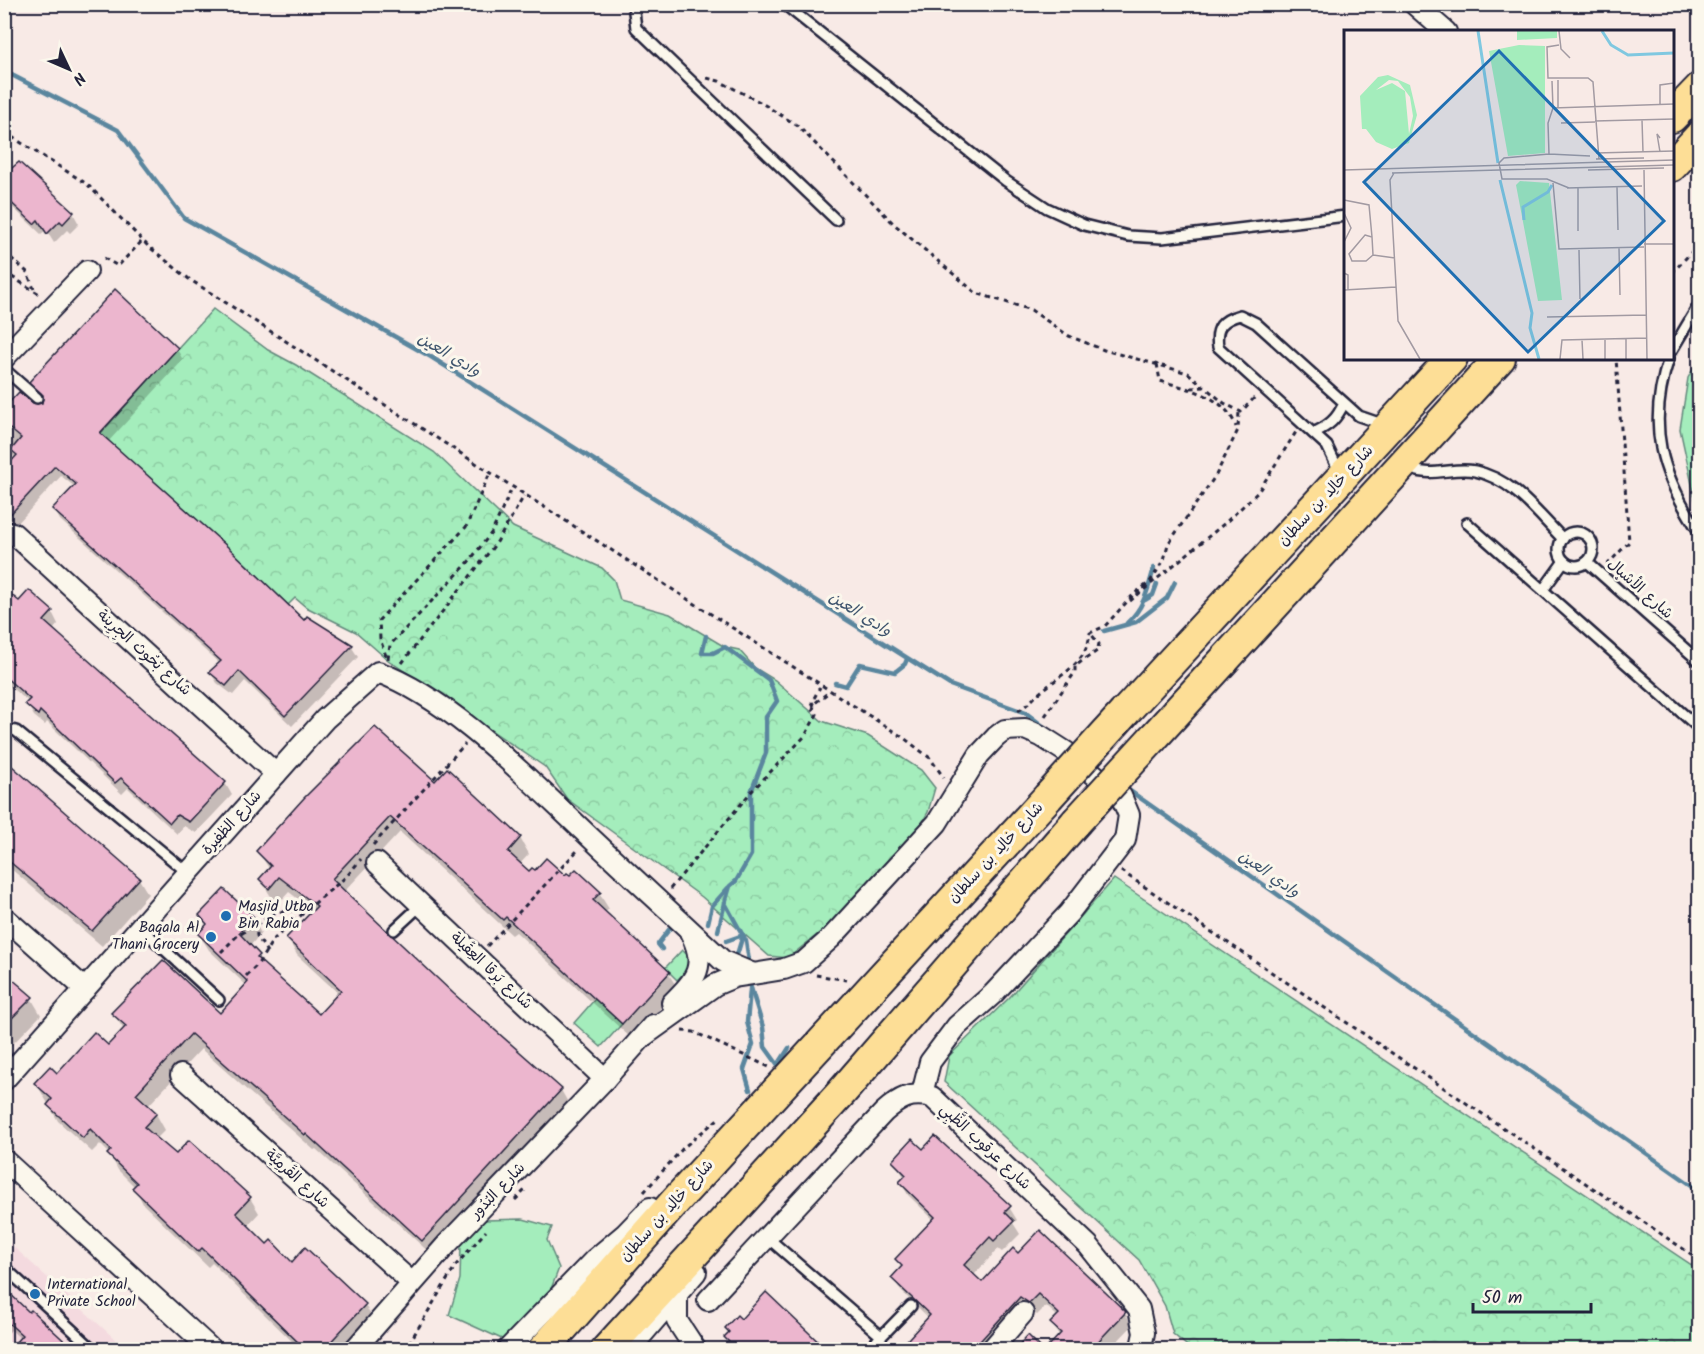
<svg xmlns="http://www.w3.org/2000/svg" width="1704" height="1354" viewBox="0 0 1704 1354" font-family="Kalam,'Playpen Sans Arabic',sans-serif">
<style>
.built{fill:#f4dadf}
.forest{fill:url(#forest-crowns);stroke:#63887c;stroke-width:1.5}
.green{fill:#a4edbc;stroke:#63887c;stroke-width:1.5}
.shadow{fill:#0003}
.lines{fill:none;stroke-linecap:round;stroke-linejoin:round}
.stream{stroke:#5a869e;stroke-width:4.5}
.building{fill:#ecb6ce;stroke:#22223b;stroke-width:1.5}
.lane-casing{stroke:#22223b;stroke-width:14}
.street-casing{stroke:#22223b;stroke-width:24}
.primary-casing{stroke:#22223b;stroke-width:34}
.path{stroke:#22223b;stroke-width:3;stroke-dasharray:4.5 4.5;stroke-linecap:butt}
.lane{stroke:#fbf7ec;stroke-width:9}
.street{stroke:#fbf7ec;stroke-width:20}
.primary{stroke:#fdde96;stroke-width:30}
.primary-bridge-casing{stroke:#22223b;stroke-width:34;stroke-linecap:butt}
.primary-bridge{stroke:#fdde96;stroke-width:30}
.poi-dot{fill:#1f6fb2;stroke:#fbf7ec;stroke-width:2}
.labels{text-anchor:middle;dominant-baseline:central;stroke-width:6;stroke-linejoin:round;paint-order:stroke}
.street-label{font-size:15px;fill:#22223b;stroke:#fbf7ec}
.poi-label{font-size:15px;fill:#22223b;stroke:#fbf7ec;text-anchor:start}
.water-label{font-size:16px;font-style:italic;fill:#3e546d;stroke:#fbf7ec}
.inset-river{fill:none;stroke:#80c8e0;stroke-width:3}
.inset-road{fill:none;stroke:#a29aa2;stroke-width:1.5}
.view{fill:#1f6fb2;fill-opacity:0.15;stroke:#1f6fb2;stroke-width:3}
.inset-edge{fill:none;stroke:#22223b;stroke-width:3}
</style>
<defs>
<pattern id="forest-crowns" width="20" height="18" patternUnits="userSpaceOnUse" patternTransform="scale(1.5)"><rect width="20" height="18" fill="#a4edbc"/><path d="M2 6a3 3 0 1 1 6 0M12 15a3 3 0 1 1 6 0" fill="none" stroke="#8dcba2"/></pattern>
</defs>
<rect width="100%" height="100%" fill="#f8eae6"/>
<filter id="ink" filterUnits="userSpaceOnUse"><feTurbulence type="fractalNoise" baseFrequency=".0167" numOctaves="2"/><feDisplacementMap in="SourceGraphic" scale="12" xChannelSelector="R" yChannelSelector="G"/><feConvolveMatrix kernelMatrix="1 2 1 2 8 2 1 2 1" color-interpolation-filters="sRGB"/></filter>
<g filter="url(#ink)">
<path class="built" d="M5 1239 126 1349H5Z"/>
<g class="forest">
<path d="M213 309 268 350 296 365 434 452 513 527 602 568 614 580 620 600 670 614 725 647 739 650 755 668 775 680 822 721 868 736 921 770 935 788 928 812 915 835 828 926 788 958 769 956 702 897 567 799 545 767 388 660 356 632 306 607 295 598 288 605 229 548 100 434Z"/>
<path d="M1114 879 1699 1270V1349H1191L1173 1334 1165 1306 1139 1260 944 1082 949 1056 1009 998Z"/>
</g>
<g class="green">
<path d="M1699 358V507L1696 503 1680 429 1688 378Z"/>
<path d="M682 950 695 962 677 980 665 968Z"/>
<path d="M595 999 622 1024 601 1047 574 1023Z"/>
<path d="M523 1219 552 1227 547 1240 559 1268 551 1289 504 1340 449 1315 460 1279 461 1243 483 1220Z"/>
</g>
<g class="shadow">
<path d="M1625 4H1638L1632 11Z"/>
<path d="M10 178 73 213 79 224 70 233 67 230 54 243 46 230 41 234 6 201 4 185Z"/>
<path d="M177 349 183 360 108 442 304 622 351 646 358 657 292 726 245 681 233 695 217 683 211 673 220 664 60 520 54 509 75 487 61 476 4 538V471L16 458 4 448V411L44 403 30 382Z"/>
<path d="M4 591 19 603 52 612 58 624 53 630 225 783 232 795 196 833 184 826 177 834 128 788 122 794 47 722 45 725 34 716 27 704 29 702 4 682Z"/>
<path d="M4 761 139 879 148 894 102 946 4 863Z"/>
<path d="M435 783 520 838 529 854 519 865 529 873 565 877 599 893 609 909 604 913 668 973 678 989 632 1039 516 932 512 935 400 832 344 892 453 995 561 1090 570 1106 432 1255 316 1149 314 1150 201 1049 147 1107 156 1114 165 1130 156 1139 176 1156 250 1198 259 1213 247 1226 292 1264 365 1305 374 1321 347 1350H301L212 1263 208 1267 143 1204 135 1187 118 1170 110 1154 100 1144 92 1152 58 1121 36 1083 57 1075 108 1047 124 1030 113 1013 221 1015 247 986 209 950 199 934 207 926 201 916 252 918 261 933 250 946 266 968 319 1016 339 994 297 955 288 939 314 911 289 892 279 903 270 895 260 879 270 870 258 851Z"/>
<path d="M4 974 31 998 41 1015 4 1053Z"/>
<path d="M923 1152 1009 1207 1017 1220 1013 1223 1020 1234 1002 1252 998 1249 973 1276 982 1285 1019 1255 1125 1313 1132 1326 1109 1350H1048L1060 1337 1052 1323 1058 1317 1046 1306 1037 1315 1028 1309 990 1350H900L929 1318 901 1291 893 1278 902 1268 897 1259 934 1220 908 1195 901 1182 905 1178 894 1161Z"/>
<path d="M4 1290 71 1350 21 1339 11 1330 4 1337Z"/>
</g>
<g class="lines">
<g class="stream">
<path d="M4 71 118 130 184 218 431 357 950 685 1026 713 1047 729"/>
<path d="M1145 600 1153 595 1157 584"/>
<path d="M1127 623C1144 608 1148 589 1154 568"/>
<path d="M1104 631 1136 622 1167 598 1175 582"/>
<path d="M706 636 702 653H713L725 647 769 680 777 701 766 717V753L751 792V855L736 881 730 886 725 903 746 941 750 968"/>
<path d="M835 683 846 686 860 664 895 672 905 664 907 659"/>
<path d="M1123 786 1700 1191"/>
<path d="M708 923 712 906 728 888"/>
<path d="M718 931 725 903"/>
<path d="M726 941 743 935"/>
<path d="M662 949 658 944 674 923"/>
<path d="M736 958 743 935"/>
<path d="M751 988 763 1027 765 1047 778 1065 789 1048"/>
<path d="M750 1090 744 1069 753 1044 747 1022 751 979"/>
</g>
</g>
<g class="building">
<path d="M19 162 74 212 63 224 60 221 47 234 38 220 34 224 4 196V183L9 178 6 173Z"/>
<path d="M115 289 178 348 100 433 229 548 304 620 307 616 353 645 285 716 239 671 226 686 209 672 221 661 52 509 76 484 55 466 4 521V469L17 455 11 450 21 438 4 424V408L19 392 33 403H42L43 395 29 382Z"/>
<path d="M4 589 19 601 29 590 53 611 44 621 226 782 189 822 177 815 170 823 121 778 115 783 40 711 38 715 25 704 30 699 4 676Z"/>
<path d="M375 727 435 781 447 768 521 837 508 852 529 871 532 868 535 870 546 858 565 875 567 873 570 875 576 869 601 892 593 900 670 972 622 1024 506 917 503 920 390 817 332 879 454 994 562 1089 422 1241 306 1134 305 1135 191 1034 136 1094 157 1113 144 1127 176 1154 189 1140 251 1197 236 1213 267 1244 271 1240 292 1262 305 1247 366 1304 323 1350H306L202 1248 198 1252 132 1188 137 1183 107 1154 111 1150 90 1129 83 1138 47 1105 52 1099 34 1083 50 1066 57 1073 94 1032 108 1045 126 1026 111 1013 163 960 220 1013 248 982 198 934 207 924 199 915 224 889 254 917 239 933 260 955 257 958 319 1014 341 990 286 938 317 906 279 877 269 889 259 879 271 866 256 851 304 798Z"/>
<path d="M4 759 140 878 92 931 4 857Z"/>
<path d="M4 972 33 997 4 1026Z"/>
<path d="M935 1136 1011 1206 1005 1212 1014 1221 994 1241 990 1237 964 1265 982 1282 1013 1248 1018 1253 1040 1230 1126 1312 1090 1350H1045L1061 1333 1050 1323 1059 1314 1038 1294 1029 1303 1020 1297 972 1350H898L930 1315 891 1278 902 1266 895 1259 935 1217 899 1182 906 1175 892 1161 912 1139 923 1149Z"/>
<path d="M4 1288 29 1312 31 1310 74 1350H9L22 1335 4 1319Z"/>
<path d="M766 1292 827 1350H737L724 1337 729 1332 725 1328 737 1315 741 1319Z"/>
<path d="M1028 1335 1043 1350H1014Z"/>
</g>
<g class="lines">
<defs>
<g id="lane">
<path d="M633 4 636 28 836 220"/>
<path d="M784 4 1006 181 1047 208 1084 225 1128 236 1162 238 1346 216"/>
<path d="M1672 350 1700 303"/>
<path d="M1669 358C1646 427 1661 475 1700 533"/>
<path d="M4 369 37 398"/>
<path d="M1313 433C1329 426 1337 419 1344 403"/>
<path d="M1407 466C1427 480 1452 466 1475 471 1513 479 1537 513 1563 539"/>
<path d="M1339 471 1327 446 1218 347C1215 327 1222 320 1240 315L1256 323 1359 416 1385 425"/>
<path d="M1467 523 1700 729"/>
<circle cx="1576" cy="549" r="17"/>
<path d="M1587 562 1700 662"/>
<path d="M1543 590 1564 561"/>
<path d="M4 728 16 731 188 873"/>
<path d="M140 927 219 1000"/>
<path d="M394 930 421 905"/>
<path d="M768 1238 881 1336"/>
<path d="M4 1267 94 1350"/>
<path d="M868 1350 911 1306"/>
</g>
<g id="street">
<path d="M1414 4 1446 32"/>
<path d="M4 358 87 271"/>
<path d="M13 533 276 774"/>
<path d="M377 863 605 1079"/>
<path d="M4 917 85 989"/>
<path d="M672 1003C696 979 708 966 690 932"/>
<path d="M645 1035 715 985 734 977 784 969 804 962 831 938 937 823 979 755 996 737 1005 730 1025 729 1041 736 1066 752 1121 796 1129 815 1125 840 1069 913 993 994 957 1026 930 1062 922 1094"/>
<path d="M181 1075 412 1283"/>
<path d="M4 1080 325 719 378 672C448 698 518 769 573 821 622 868 673 914 723 961L751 973"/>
<path d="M4 1160 212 1350"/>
<path d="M677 1295V1321L696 1350"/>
<path d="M708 1300 884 1112C900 1098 910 1092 932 1097L1088 1245 1139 1309 1144 1333 1141 1347"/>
<path d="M354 1350 448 1243 605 1079 653 1025"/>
<path d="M507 1350 594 1260 625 1234 650 1208"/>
<path d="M629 1350 696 1272"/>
<path d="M991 1350 1023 1313"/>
</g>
<g id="primary">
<path d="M1672 117 1700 88"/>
<path d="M1672 166 1700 136"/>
<path d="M1124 713 1452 358"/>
<path d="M1153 738 1500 358"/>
<path d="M543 1350 680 1196 1048 797"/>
<path d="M606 1350 842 1092 1076 822"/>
</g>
</defs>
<use href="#lane" class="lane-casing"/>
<use href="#street" class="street-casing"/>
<use href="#primary" class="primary-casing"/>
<g class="path">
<path d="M707 78 719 81 760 102 798 126 894 224 976 293 1031 310 1069 336 1104 350 1188 373 1224 403 1241 412 1255 397"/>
<path d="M4 132 87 184 148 246 189 279 904 738 930 758 944 778"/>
<path d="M4 252 27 272 34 289"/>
<path d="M104 258 118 266 142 241"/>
<path d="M4 272 41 295"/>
<path d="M1672 273 1700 243"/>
<path d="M1157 364 1160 381C1187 388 1226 396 1236 427"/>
<path d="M1191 388 1204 387"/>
<path d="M1607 565 1629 542 1616 358"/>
<path d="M1130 601 1225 523 1258 492 1296 432"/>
<path d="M386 656 380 639 379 620 466 527 490 473"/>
<path d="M388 659 390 645 467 564 492 532 512 488"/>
<path d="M402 663 497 542 524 496"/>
<path d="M814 706 812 702 820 687"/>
<path d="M1018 711C1028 705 1034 697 1043 690 1064 672 1087 663 1090 633L1105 626 1134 594 1150 582 1164 560 1168 544 1216 475 1238 430 1239 411"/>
<path d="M1045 716 1075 672V666L1097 651 1099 644 1091 634"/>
<path d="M373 845 465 744"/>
<path d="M1121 871 1700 1260"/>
<path d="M670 889 751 792 805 736 817 714 813 709 815 703 829 692"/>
<path d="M256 924 257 936 267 952"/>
<path d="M487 946 578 850"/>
<path d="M221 952 236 937 274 913 309 908 347 876 361 859"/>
<path d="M816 975 847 980"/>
<path d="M246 976 258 964 273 940 308 909"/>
<path d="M682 1031 694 1032 769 1067"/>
<path d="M644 1192 684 1147 718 1119"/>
<path d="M515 1200 525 1190"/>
<path d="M403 1350 408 1345 456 1265 486 1231"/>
</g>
<use href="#lane" class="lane"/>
<use href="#street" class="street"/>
<use href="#primary" class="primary"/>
<defs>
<g id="primary-bridge">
<path d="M1048 797 1124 713"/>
<path d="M1076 822 1153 738"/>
</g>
</defs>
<use href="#primary-bridge" class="primary-bridge-casing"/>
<use href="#primary-bridge" class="primary-bridge"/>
</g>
</g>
<g class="poi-dot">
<circle cx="226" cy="916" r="6"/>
<circle cx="211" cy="937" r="6"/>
<circle cx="35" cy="1294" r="6"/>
</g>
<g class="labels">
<g class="street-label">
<text transform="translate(1326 496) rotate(-47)">شارع خالِد بن سلطان</text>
<text transform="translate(1640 589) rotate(42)">شارع الأشبال</text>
<text transform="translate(144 653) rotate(42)">شارع بُحُوث الجِرِينة</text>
<text transform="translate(232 823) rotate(-48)">شارع الظفيرة</text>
<text transform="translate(996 853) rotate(-47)">شارع خالِد بن سلطان</text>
<text transform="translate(491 971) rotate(43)">شارع بَرقا العِقَيلة</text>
<text transform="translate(985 1147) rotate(43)">شارع عرقوب الظَّبِي</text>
<text transform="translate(297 1179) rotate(42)">شارع القَرمِيَّة</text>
<text transform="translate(498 1191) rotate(-46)">شارع البُدُور</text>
<text transform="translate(667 1211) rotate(-48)">شارع خالِد بن سلطان</text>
</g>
<g class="poi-label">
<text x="238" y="907">Masjid Utba<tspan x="238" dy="17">Bin Rabia</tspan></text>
<text x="199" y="928" text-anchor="end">Baqala Al<tspan x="199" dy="17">Thani Grocery</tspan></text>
<text x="47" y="1285">International<tspan x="47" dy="17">Private School</tspan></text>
</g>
<g class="water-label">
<text transform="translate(449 355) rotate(31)">وادي العين</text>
<text transform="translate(860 614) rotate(32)">وادي العين</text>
<text transform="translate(1269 874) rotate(35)">وادي العين</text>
</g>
</g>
<g transform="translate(1344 30)">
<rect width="330" height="330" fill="#f8eae6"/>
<path d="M175 15 201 16V123L164 126 145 21ZM176 151 205 153 218 270 194 271 172 155Z" fill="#a4edbc"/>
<path d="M173 1H213V8L173 10Z" fill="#a4edbc"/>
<path d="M44 45 66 55 73 85 65 113 48 119 32 112 22 99H18L16 66 34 47ZM45 50 54 51 66 67 69 86 65 104 61 61 48 53 32 60Z" fill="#a4edbc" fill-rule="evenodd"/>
<path class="inset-river" d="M134 1 154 133M258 1 267 15 284 25 330 23M156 150 188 283 186 298 195 329M180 190 179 177 204 162 208 155"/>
<path class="inset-road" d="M215 1 217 19 226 28M215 15 203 17 204 48H244L249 52 255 129M214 50V78M208 51 209 78 330 74M316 74V55L330 53M298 90 299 122M251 91 330 89M217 93 251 92M316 108 313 104 316 122M252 123 330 121M205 124 160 128 155 133 158 149H203L225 158M205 124 204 93 209 78M205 124 246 126M252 129 300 128M0 140 330 130M244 140 320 138M300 140 303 329M48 143 330 135M50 143 46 150 54 291 76 329M209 153 215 219 300 217M234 157V201M273 157 274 200M223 158 298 156M0 170 25 175 28 207M0 183 7 198 0 212M21 205 28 207 29 225 22 231H8L5 224ZM300 214H330M275 218 276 265M235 220 236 269M29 225 51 228M0 243 4 245V260M0 260 52 257M203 287 302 285M282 309V329M238 310 239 329M261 310V329M216 329 218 310 303 308"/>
<path class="view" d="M155 21 320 191 184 322 20 152Z"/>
<rect width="330" height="330" class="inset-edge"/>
</g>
<rect width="1704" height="1354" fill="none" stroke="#fbf7ec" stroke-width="24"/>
<rect x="12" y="12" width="1680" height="1330" fill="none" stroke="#22223b" stroke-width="2" filter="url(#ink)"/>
<g transform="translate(69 69) rotate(134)" stroke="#fbf7ec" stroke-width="4.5" paint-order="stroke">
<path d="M0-4.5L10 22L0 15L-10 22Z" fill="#22223b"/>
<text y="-9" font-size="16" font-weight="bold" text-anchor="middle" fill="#22223b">N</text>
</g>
<path d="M1473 1303v9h118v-9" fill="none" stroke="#22223b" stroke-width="3"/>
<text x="1482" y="1303" font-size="18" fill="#22223b" stroke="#fbf7ec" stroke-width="4.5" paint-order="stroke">50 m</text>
</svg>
